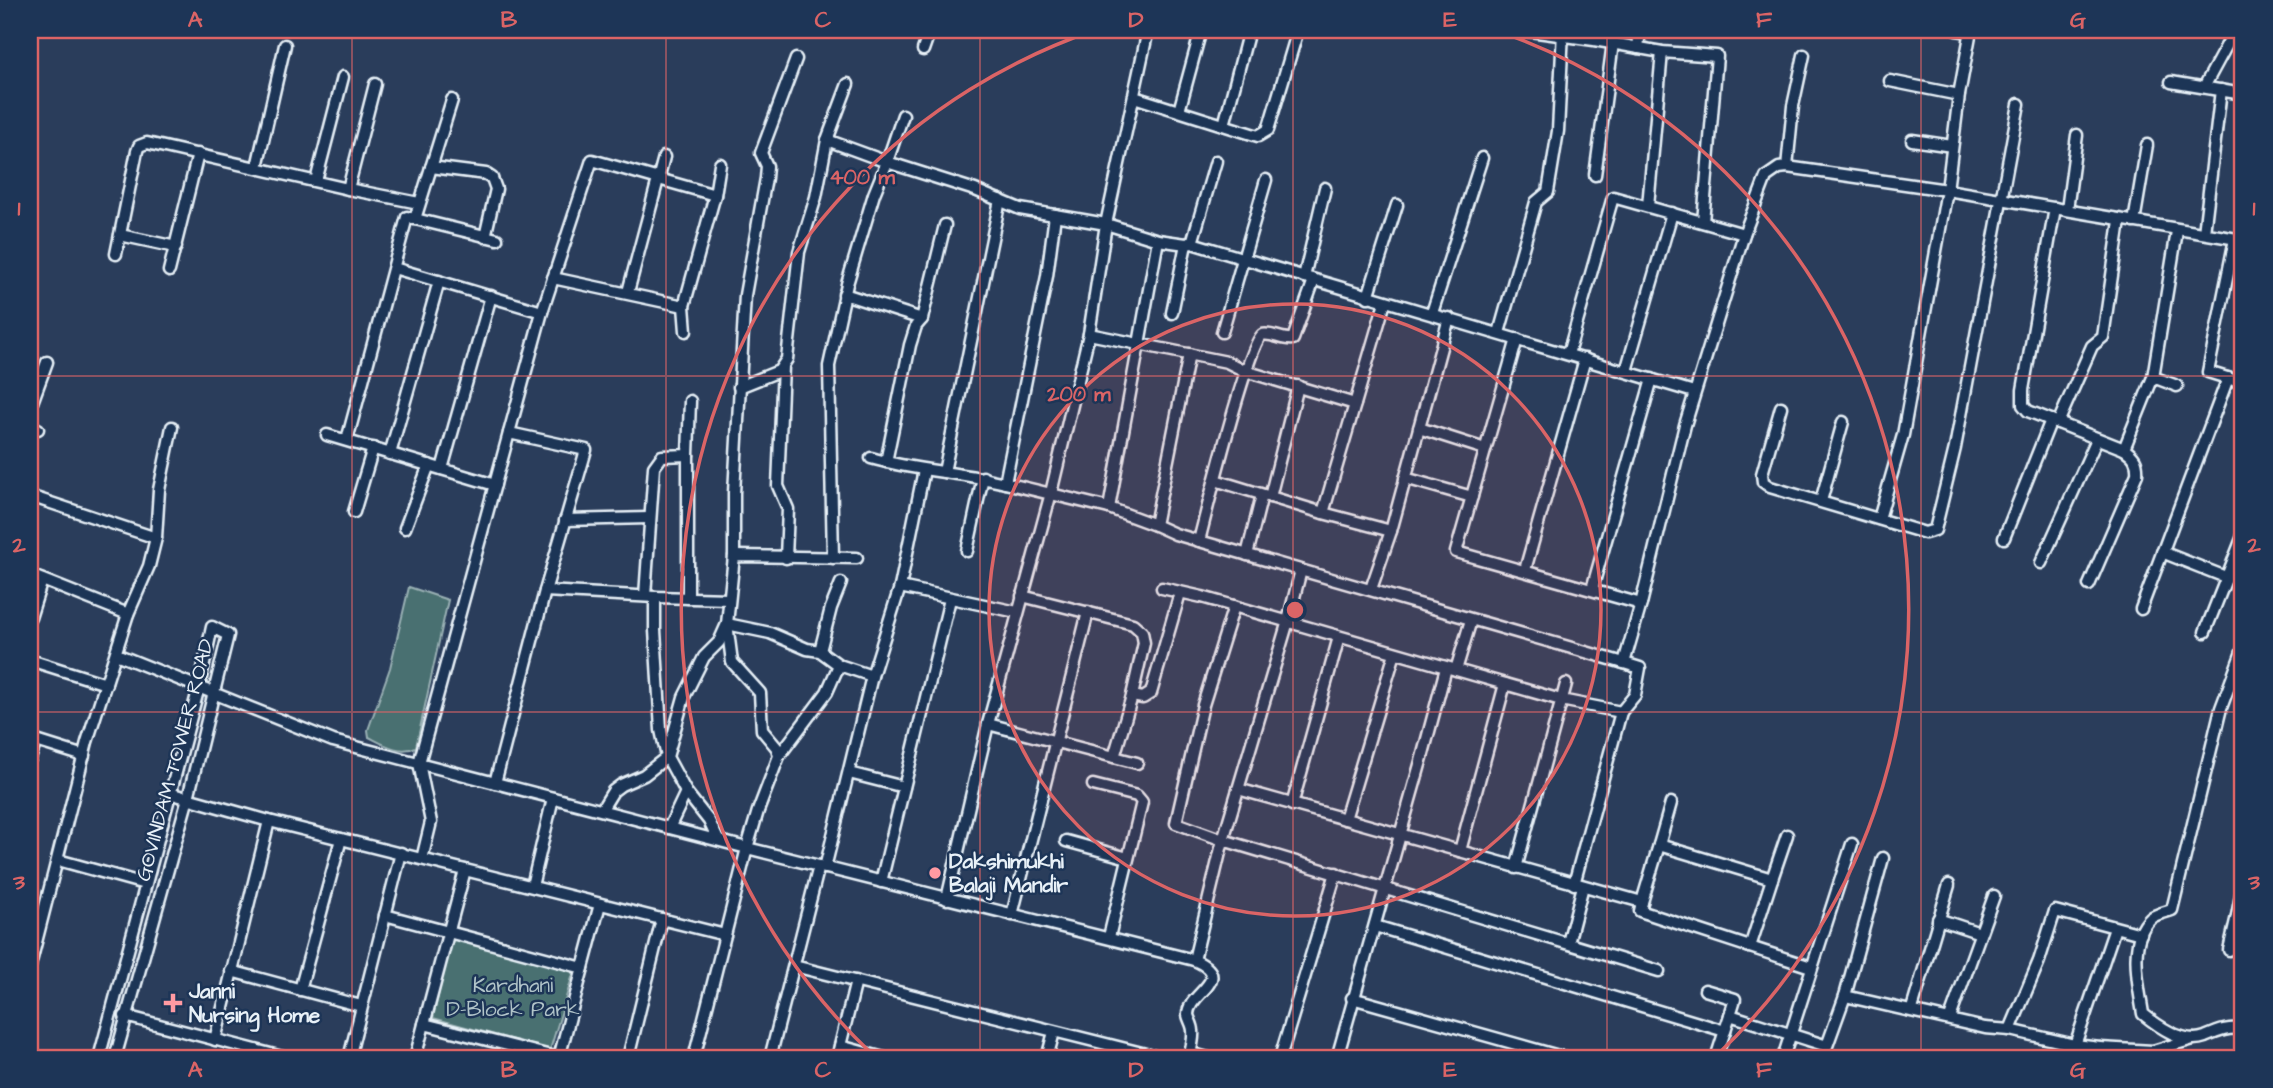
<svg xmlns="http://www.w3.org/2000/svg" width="2273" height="1088" viewBox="0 0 2273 1088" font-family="'Architects Daughter',sans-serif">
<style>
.green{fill:#4a6f71;stroke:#99b0b4;stroke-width:2}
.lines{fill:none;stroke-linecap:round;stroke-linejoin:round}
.street-casing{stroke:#e8f1f8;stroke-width:15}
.street{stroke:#1d3557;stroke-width:10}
.grid{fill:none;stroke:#db6466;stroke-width:2;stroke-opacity:0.55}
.ring{fill:none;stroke:#db6466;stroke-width:3.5}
.poi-dot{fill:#ff9aa2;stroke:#1d3557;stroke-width:2.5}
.labels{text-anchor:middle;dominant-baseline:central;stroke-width:5;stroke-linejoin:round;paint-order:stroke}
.street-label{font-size:21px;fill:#e8f1f8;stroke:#1d3557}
.poi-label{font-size:21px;font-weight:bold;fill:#e8f1f8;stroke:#1d3557;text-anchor:start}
.park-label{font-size:21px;fill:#b1c4c9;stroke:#1d3557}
.centre{fill:#db6466;stroke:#1d3557;stroke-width:3.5}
.ring-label{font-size:21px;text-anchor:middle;font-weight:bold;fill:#db6466;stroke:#1d3557;stroke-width:5;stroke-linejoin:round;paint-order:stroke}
.neatline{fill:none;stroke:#db6466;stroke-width:2.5}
.grid-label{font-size:23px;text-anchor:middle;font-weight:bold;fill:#db6466}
</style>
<rect width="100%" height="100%" fill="#2a3d5b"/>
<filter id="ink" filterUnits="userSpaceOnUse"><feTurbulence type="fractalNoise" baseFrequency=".0143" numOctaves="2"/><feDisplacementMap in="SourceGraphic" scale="14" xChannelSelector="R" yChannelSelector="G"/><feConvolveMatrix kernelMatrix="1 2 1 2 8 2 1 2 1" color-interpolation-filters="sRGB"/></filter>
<g filter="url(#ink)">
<g class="green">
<path d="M409 587 448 600 416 747C400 755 383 744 369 737L368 730 390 668Z"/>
<path d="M451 938 574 971 550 1050 433 1018Z"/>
</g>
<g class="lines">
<defs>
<g id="street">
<path d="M1523 30 1594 40 1662 52 1717 56 1703 222"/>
<path d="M1956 30 1970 32"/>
<path d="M1971 30 1959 95 1947 190 2243 240"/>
<path d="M1638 48 1640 30"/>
<path d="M923 50 930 30"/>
<path d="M1890 81 1959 95"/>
<path d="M2171 82 2243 94"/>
<path d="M2204 87 2235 30"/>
<path d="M1134 97 1258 136 1268 130 1298 30"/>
<path d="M1179 111 1201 30"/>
<path d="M903 115 887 162 975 190 1020 209 1106 224 1158 240 1186 244 1192 243C1359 294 1527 342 1694 392"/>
<path d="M1224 125 1249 30"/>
<path d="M827 140 848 84"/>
<path d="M1912 140 1952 146"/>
<path d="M257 167 285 45"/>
<path d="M431 167 486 174 492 178 496 189 485 237"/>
<path d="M1787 167 1793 106 1804 55"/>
<path d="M1595 175 1613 43"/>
<path d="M316 181 343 77"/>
<path d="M348 189 375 84"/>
<path d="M1648 206 1662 52"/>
<path d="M2055 208 2023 390V405L2028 411 2124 449C2134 456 2138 461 2137 474L2089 585"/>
<path d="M2067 210 2077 135"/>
<path d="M1055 215 1047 276 1005 483 1109 508 1155 525 1189 354"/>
<path d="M415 219 452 100"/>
<path d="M2134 222 2147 145"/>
<path d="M2204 233 2221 90"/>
<path d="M120 235 176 247"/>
<path d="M2235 239 2208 372 2243 383"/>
<path d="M1192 243 1216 161"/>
<path d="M116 254 137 151 139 146 147 143 348 189 419 203"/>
<path d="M394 268 542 312"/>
<path d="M169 271 198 154"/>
<path d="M1304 277 1325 188"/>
<path d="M553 278 684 306"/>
<path d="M628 292 664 157"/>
<path d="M844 294 922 319"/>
<path d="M1368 297 1397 205"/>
<path d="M1172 313 1186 244"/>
<path d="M1432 313 1482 158"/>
<path d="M686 331 684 306 715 195 720 164"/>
<path d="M1222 332 1266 180"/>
<path d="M1499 333 1536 202 1548 192 1558 131 1563 31"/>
<path d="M1089 334 1227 362 1245 371 1355 404"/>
<path d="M1517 339 1456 552 1641 604 1685 425 1744 234 1766 177 1779 168 1787 167 1947 190 1903 435 1879 519"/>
<path d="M1568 354 1613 197 1744 234"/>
<path d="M783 366 778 486 788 509 786 558"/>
<path d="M1626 371 1672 213"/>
<path d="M2153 377 2177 386"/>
<path d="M739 387 779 371 787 359 799 252 816 197 827 140 887 162 874 194 847 284 829 366 833 558"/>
<path d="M1781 407 1762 474 1763 482 1770 487 1925 533 1935 530 1955 448 2019 104"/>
<path d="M30 408 47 362"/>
<path d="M2058 423 2092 346 2103 337 2120 221"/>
<path d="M30 426 38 429"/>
<path d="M1419 428 1485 449"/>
<path d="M327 435 495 485"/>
<path d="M347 440 407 217 497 239"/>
<path d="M2124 449 2153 377 2177 231"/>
<path d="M390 454 439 281"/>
<path d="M688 455V598"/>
<path d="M871 458C915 471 961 472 1005 483"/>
<path d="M886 462 910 345 916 326 922 319 945 225"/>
<path d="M442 469 491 296"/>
<path d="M944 472 1000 200"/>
<path d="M1405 478 1472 497"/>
<path d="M1215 480 1323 513 1391 531"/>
<path d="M30 496 156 538"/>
<path d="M1270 497 1298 386"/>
<path d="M1821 501 1843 422"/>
<path d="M1109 508 1158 240"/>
<path d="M354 512 373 448"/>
<path d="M1323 513 1385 302"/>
<path d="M565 520 649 518"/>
<path d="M1155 525 1175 534 1624 663 1641 604"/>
<path d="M405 528 429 465"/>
<path d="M2004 538 2051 420"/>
<path d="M1199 541C1205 517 1249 340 1262 335 1271 332 1283 341 1293 339L1314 280"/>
<path d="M967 551 983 477"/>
<path d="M2162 552 2228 578"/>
<path d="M1247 555 1262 495"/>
<path d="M734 556V493L745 295 766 178 767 166 761 153 796 59"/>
<path d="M2041 563 2097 439"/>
<path d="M1525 570 1585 359"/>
<path d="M30 575 128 614"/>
<path d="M900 587 1017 612"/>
<path d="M1162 588 1202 597 1561 700 1621 712 1574 884"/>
<path d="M1371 589 1391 531 1449 318"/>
<path d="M1592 589 1652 379"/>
<path d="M545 591 655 597V630L661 730 667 757 644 775 621 785 613 791 602 809"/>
<path d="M645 596 654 467 662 456 688 455 690 401"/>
<path d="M1022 596 1133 624 1142 632 1144 643 1132 696 1114 757"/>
<path d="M655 597 729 599"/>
<path d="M1234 606 1203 705 1176 823 1223 840 1659 971"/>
<path d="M2141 609 2228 378"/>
<path d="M30 618 42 580"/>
<path d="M2205 632 2243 536"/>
<path d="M2243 649 2221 708 2172 910C2166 912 2156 914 2151 918 2127 940 2139 987 2143 1014 2159 1027 2184 1045 2205 1037 2219 1031 2228 1027 2243 1029"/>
<path d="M820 651 831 608 841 583"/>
<path d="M116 654 333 741 747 848 1194 960C1237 979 1187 993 1188 1015 1189 1020 1193 1025 1193 1031 1194 1039 1191 1050 1189 1058"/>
<path d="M30 660 106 684"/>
<path d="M1456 670 1471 620"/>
<path d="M1132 696 1143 698 1151 693 1180 593"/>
<path d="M1621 712 1635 695 1640 668 1621 662"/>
<path d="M988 724 1137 763"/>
<path d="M30 739 84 756"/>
<path d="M779 756 827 692 839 665"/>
<path d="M30 759 36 741"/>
<path d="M849 773 904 787"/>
<path d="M495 783 545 591 586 450 509 433"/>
<path d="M1093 785 1137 796 1142 802 1109 937"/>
<path d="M1238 789 1642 902 1640 911 1811 967"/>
<path d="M169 793 269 821 725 935"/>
<path d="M1292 805 1339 637"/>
<path d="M1345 819 1395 653"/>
<path d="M669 828 686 792"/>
<path d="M718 840 709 821 686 792 667 757 684 697 704 657 719 642 727 624 734 556 857 558"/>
<path d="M1066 841 1128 858"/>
<path d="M1659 845 1671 803"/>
<path d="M1460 851 1505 684"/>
<path d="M422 859 431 822 419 763 542 312 592 160 715 195"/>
<path d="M58 860 145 884"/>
<path d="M825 868 872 676 900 587 924 470"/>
<path d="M1516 868 1566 684"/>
<path d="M881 882 950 599"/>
<path d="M2243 885 2237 916 2243 917"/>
<path d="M532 886 553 798"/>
<path d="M947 899 988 724 1051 493 1089 334 1106 224 1148 30"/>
<path d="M1642 902 1659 845 1772 879 1787 835"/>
<path d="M385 915 583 968"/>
<path d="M1012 915 1088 612"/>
<path d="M1938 919 1980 933"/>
<path d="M1375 926 1725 1031"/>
<path d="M1568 943 1583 886"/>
<path d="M1750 947 1772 879"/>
<path d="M2229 950 2237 916"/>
<path d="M1194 960 1223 840 1288 621 1301 570"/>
<path d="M30 966 87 742 128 614 149 566 156 538 159 490 172 427"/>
<path d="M794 966 1162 1058"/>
<path d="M231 971 361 1006"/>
<path d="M300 990 341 839"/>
<path d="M1705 990 1735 999 1730 1015"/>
<path d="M1845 996 1985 1028 2010 1030 2075 1045 2115 928"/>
<path d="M1352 998 1566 1058"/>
<path d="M1912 1009 1949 885"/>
<path d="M125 1016 286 1058"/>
<path d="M1950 1018 1994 896"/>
<path d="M424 1024 559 1058"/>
<path d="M2010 1030 2039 961 2055 911 2141 934"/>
<path d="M215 1040 269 821"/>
<path d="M2075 1045 2100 1048 2097 1058"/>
<path d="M840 1046 884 1058"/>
<path d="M2100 1048 2153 1051 2193 1039"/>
<path d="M1190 1053 1208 1058"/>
<path d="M99 1058 199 687 212 627 228 635 188 798 115 1058"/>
<path d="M349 1058 401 853"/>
<path d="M415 1058 465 870"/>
<path d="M559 1058 600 904"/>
<path d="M628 1058 662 919"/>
<path d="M694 1058 747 848 758 811 779 756 777 748 762 730 760 693 732 662 727 624 770 633 807 649 820 651 839 665 872 676"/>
<path d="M770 1058 819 866"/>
<path d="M837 1058 856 981"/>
<path d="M1047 1058 1054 1032"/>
<path d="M1280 1058 1336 873"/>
<path d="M1337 1058 1423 754 1446 668"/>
<path d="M1716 1058 1730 1015 1827 1046 1845 996 1883 858"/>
<path d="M1783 1058 1852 844"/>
</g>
</defs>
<use href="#street" class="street-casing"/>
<use href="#street" class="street"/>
</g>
</g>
<path class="grid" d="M352 30V1058M666 30V1058M980 30V1058M1293 30V1058M1607 30V1058M1921 30V1058M30 376H2243M30 712H2243"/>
<circle cx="1295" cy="610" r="306" fill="#db6466" fill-opacity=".12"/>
<g class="ring">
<circle cx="1295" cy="610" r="306"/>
<path d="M873 1055A613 613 0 0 1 1095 30M1495 30A613 613 0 0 1 1717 1055"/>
</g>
<g class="poi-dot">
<circle cx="935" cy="873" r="7"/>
<path d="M169.5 992.5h7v7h7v7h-7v7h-7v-7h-7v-7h7z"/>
</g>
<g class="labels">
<g class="street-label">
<text transform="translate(175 760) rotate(-75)">GOVINDAM TOWER ROAD</text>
</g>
<g class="poi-label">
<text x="949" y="861">Dakshimukhi<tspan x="949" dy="24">Balaji Mandir</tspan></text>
<text x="189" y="991">Janni<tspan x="189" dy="24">Nursing Home</tspan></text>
</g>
<g class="park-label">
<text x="513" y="985">Kardhani<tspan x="513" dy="24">D-Block Park</tspan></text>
</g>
</g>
<circle cx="1295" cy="610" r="10" class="centre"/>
<g class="ring-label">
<text x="862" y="184">400 m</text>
<text x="1079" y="401">200 m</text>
</g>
<rect width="2273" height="1088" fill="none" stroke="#1d3557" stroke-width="77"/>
<rect x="38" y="38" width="2196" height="1012" class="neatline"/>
<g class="grid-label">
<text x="195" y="27">A</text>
<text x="509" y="27">B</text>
<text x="823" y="27">C</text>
<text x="1136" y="27">D</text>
<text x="1450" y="27">E</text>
<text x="1764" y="27">F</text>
<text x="2078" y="27">G</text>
<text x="19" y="215">1</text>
<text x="2254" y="215">1</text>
<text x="19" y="552">2</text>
<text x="2254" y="552">2</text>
<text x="19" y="889">3</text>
<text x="2254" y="889">3</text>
<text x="195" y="1077">A</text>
<text x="509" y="1077">B</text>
<text x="823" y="1077">C</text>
<text x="1136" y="1077">D</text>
<text x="1450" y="1077">E</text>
<text x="1764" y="1077">F</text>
<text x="2078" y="1077">G</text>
</g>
</svg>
